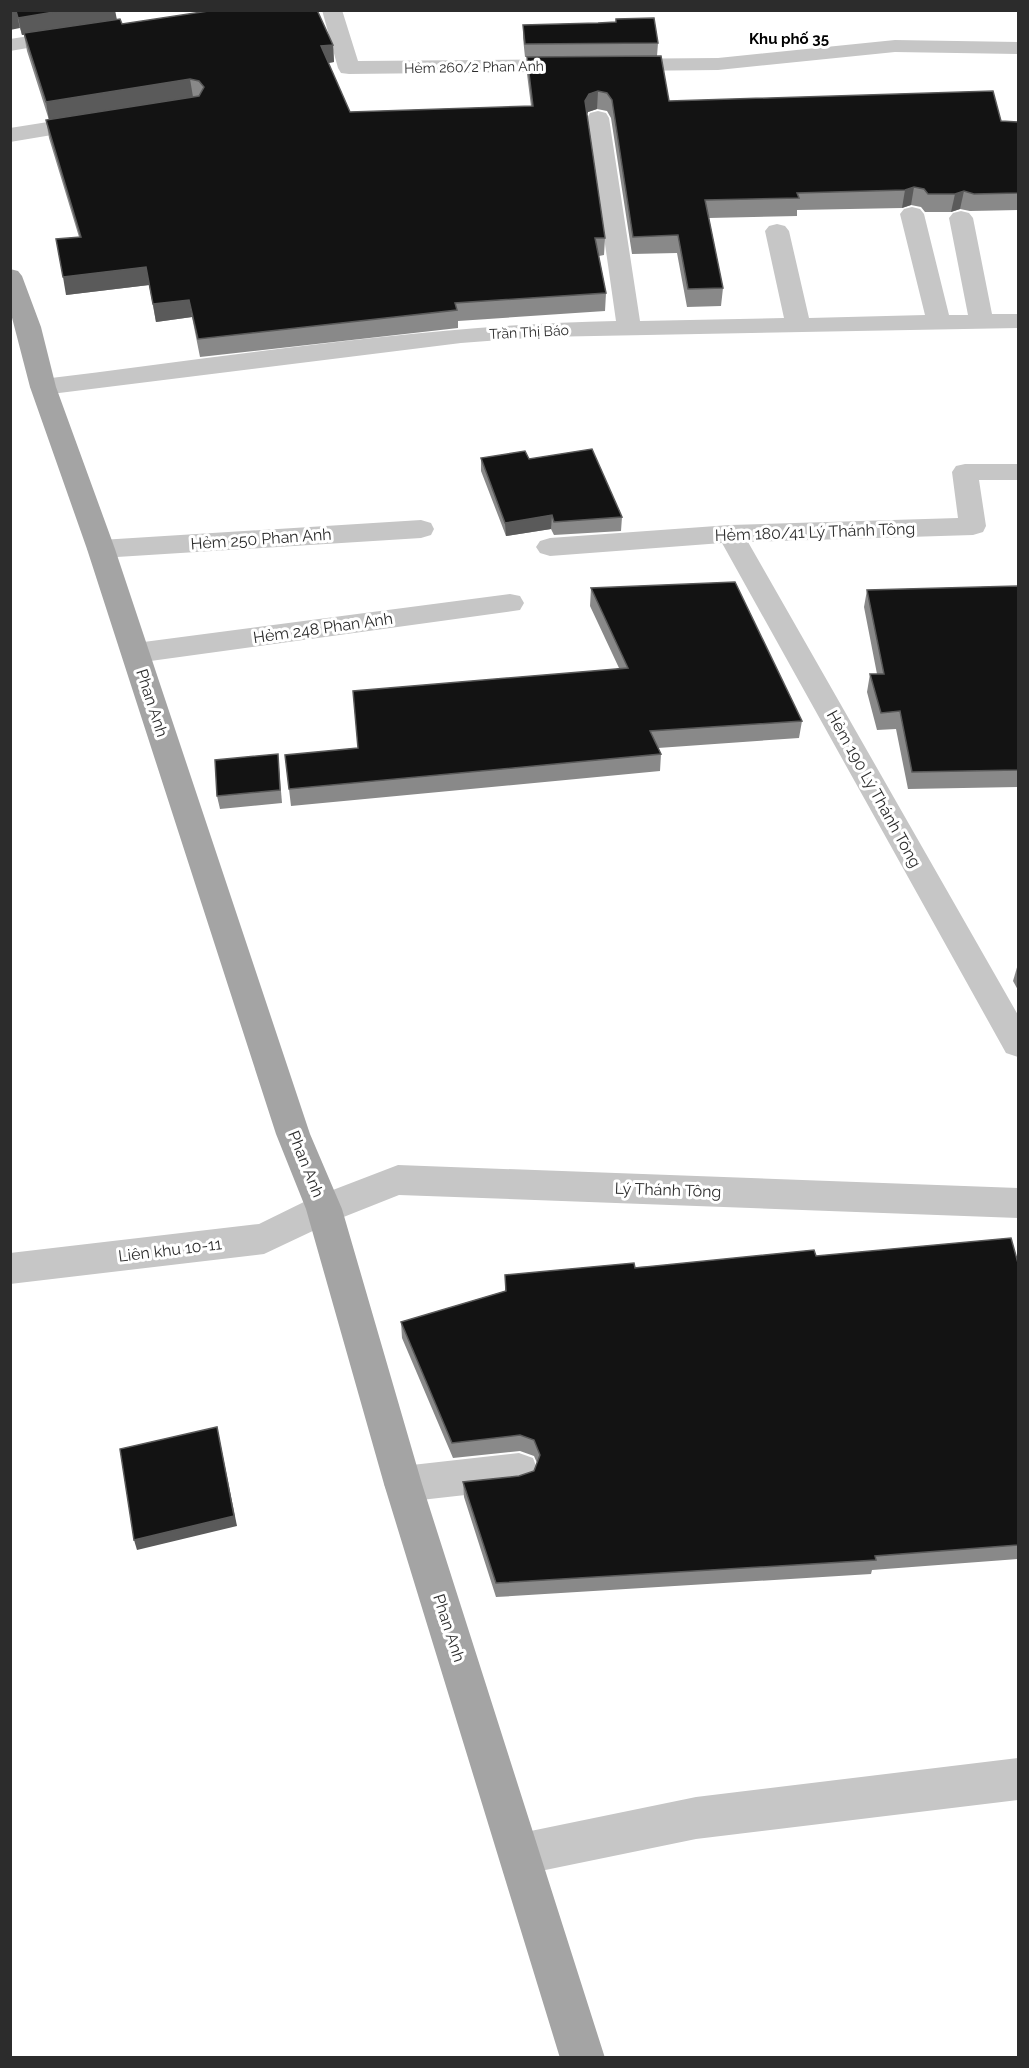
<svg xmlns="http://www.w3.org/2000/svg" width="1029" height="2068" viewBox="0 0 1029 2068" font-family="Raleway,sans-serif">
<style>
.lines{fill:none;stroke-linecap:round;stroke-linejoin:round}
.minor{fill:#c6c6c6;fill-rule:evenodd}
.major{fill:#a4a4a4;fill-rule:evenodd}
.wall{fill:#898989}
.shaded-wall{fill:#5a5a5a}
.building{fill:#131313;stroke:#5a5a5a;stroke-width:1.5}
.labels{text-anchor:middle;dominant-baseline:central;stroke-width:6;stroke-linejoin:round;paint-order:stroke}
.far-street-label{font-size:14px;fill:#2c2c2c;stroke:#fff}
.far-neighbourhood-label{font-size:15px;font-weight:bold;fill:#000;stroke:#fff}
.street-label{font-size:16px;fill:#2c2c2c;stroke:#fff}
</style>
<rect width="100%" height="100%" fill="#fff"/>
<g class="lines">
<g class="minor">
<path d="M322 10H342L358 61 718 58 895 40 1018 42V54L895 52 718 70 349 74 341 73 338 68Z"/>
<path d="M68 30 75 32 79 36 75 40 10 51V39Z"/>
<path d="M598 111 606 113 609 118 640 321 784 318 765 231 769 226 777 224 785 226 789 231 809 318 925 315 900 214 904 209 912 207 920 209 924 214 949 315H968L949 218 953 213 961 211 969 213 973 218 992 314H1018V328L542 337 461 343 43 395 34 392 30 387 34 382 43 379C233 356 424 325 616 321L587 118 590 113Z"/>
<path d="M92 115 100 117 103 122 100 127 10 142V128Z"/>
<path d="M965 464H1018V480H979L986 526 983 532 973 535 748 542 1018 1015V1057L1006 1053 722 543 550 556 540 553 536 547 540 541 550 538 730 525 958 518 952 472 956 466Z"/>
<path d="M421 520 431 523 434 529 431 535 421 538 101 558 91 555 87 549 91 543 101 540Z"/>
<path d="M510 594 520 596 524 603 520 610 136 663 126 660 122 653 126 646 136 643Z"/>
<path d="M398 1165 1018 1188V1218L399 1195 336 1220 264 1254 10 1284V1253L259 1224 312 1198Z"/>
<path d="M519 1453 533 1458 538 1471 533 1484 519 1489 403 1502 389 1497 384 1484 389 1471 403 1466Z"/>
<path d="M1018 1758V1800L696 1839 521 1875 506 1869 500 1854 506 1839 521 1833 696 1797Z"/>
</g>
<path class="major" d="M10 269 18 271 22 276 41 327 56 387 115 549 310 1134 342 1209 422 1484 605 2058H560L384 1484 306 1209 276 1134 87 549 30 387 10 310Z"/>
</g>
<g class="wall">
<path d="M10 10 117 19 122 24 333 45 334 62 328 63 350 112 531 106 527 74V57H525L523 38V25L658 43 657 56 669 101 1018 122V210L970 211 960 209 951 212H925L921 207 911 205 902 208 797 210V216L709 218 723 288 721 306 687 307 677 253 632 254 611 118 607 111 597 109 588 112 587 114 605 238 604 255 599 256 606 293 605 311 458 321V328L200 357 192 317 156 322 149 285 66 295 79 237 49 138 46 120H49L27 51 24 35H22L20 28Z"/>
<path d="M481 458 529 459 622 517 621 531 554 535 551 529 506 536 481 471Z"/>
<path d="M1018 586V787L908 789 896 729 877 730 867 692 870 674H877L864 607 867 590Z"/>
<path d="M591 588 802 721 799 738 658 748 661 754 660 771 291 806 285 755 358 748 619 668 590 606Z"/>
<path d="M279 767 282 803 220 809 217 796Z"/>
<path d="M1018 964V990L1013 981Z"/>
<path d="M816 1256 1018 1263V1559L872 1570 871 1574 496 1597 464 1497 463 1482 519 1476 534 1471 537 1463 534 1456 520 1451 453 1458 402 1338 401 1322 505 1291V1275Z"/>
</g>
<g class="shaded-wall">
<path d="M66 10H115L117 20 22 35 18 18Z"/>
<path d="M16 11 20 28 10 30V12Z"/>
<path d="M333 45 334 62 322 64 321 46Z"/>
<path d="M190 79 193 97 49 120 46 102Z"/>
<path d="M598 91 597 109 588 112 585 118V101L589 94Z"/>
<path d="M914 187 911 205 902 208 905 190Z"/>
<path d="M964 191 960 209 951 212 955 194Z"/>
<path d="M146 267 149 285 66 295 63 277Z"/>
<path d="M189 300 192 317 156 322 153 304Z"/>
<path d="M552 515 551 529 506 536 505 523Z"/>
<path d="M217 1427 237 1526 137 1550 134 1540Z"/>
</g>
<g class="building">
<path d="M10 10H66L18 18 16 11 10 12Z"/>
<path d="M215 10H317L333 45 321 46 350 112 533 106 527 57 661 56 669 101 993 91 1001 121 1018 122V193L974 194 964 191 955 194H928L924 189 914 187 905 190 797 193 799 198 705 200 723 288 688 289 678 235 633 237 612 100 607 93 598 91 589 94 585 101 605 238H595L606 293 455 303 457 310 198 339 189 300 153 304 146 267 63 277 56 239 81 237 46 120 199 96 204 87 199 81 190 79 46 102 24 33 120 19 122 24Z"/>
<path d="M654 18 658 43 525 44 523 25 598 23 616 22V19Z"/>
<path d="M592 449 622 517 554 522 552 515 505 523 481 458 525 451 529 459Z"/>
<path d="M735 582 802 721 650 731 661 754 289 789 285 755 358 748 353 691 628 668 591 588Z"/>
<path d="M1018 586V770L912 772 900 711 881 713 870 674H884L867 590Z"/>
<path d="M278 754 280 790 217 796 215 760Z"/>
<path d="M1011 1238 1018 1263V1545L875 1556 876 1560 496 1583 463 1482 519 1476 534 1471 540 1455 534 1440 520 1435 452 1443 401 1322 506 1291 505 1275 634 1263 635 1268 814 1250 816 1256Z"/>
<path d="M217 1427 234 1516 134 1540 120 1449Z"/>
</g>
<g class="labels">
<g class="far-street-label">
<text transform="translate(474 67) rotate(-1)">Hẻm 260/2 Phan Anh</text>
<text transform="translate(529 332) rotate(-3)">Trần Thị Báo</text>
</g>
<g class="far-neighbourhood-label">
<text x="789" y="39">Khu phố 35</text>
</g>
<g class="street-label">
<text transform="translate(815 532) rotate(-2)">Hẻm 180/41 Lý Thánh Tông</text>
<text transform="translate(261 539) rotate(-4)">Hẻm 250 Phan Anh</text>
<text transform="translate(323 628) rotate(-8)">Hẻm 248 Phan Anh</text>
<text transform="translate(152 703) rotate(72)">Phan Anh</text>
<text transform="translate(874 789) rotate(61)">Hẻm 190 Lý Thánh Tông</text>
<text transform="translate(306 1164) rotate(68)">Phan Anh</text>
<text transform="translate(668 1190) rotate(2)">Lý Thánh Tông</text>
<text transform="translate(170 1250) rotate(-7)">Liên khu 10-11</text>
<text transform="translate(449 1628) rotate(72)">Phan Anh</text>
</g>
</g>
<rect width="1029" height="2068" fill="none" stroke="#2c2c2c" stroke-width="24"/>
</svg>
